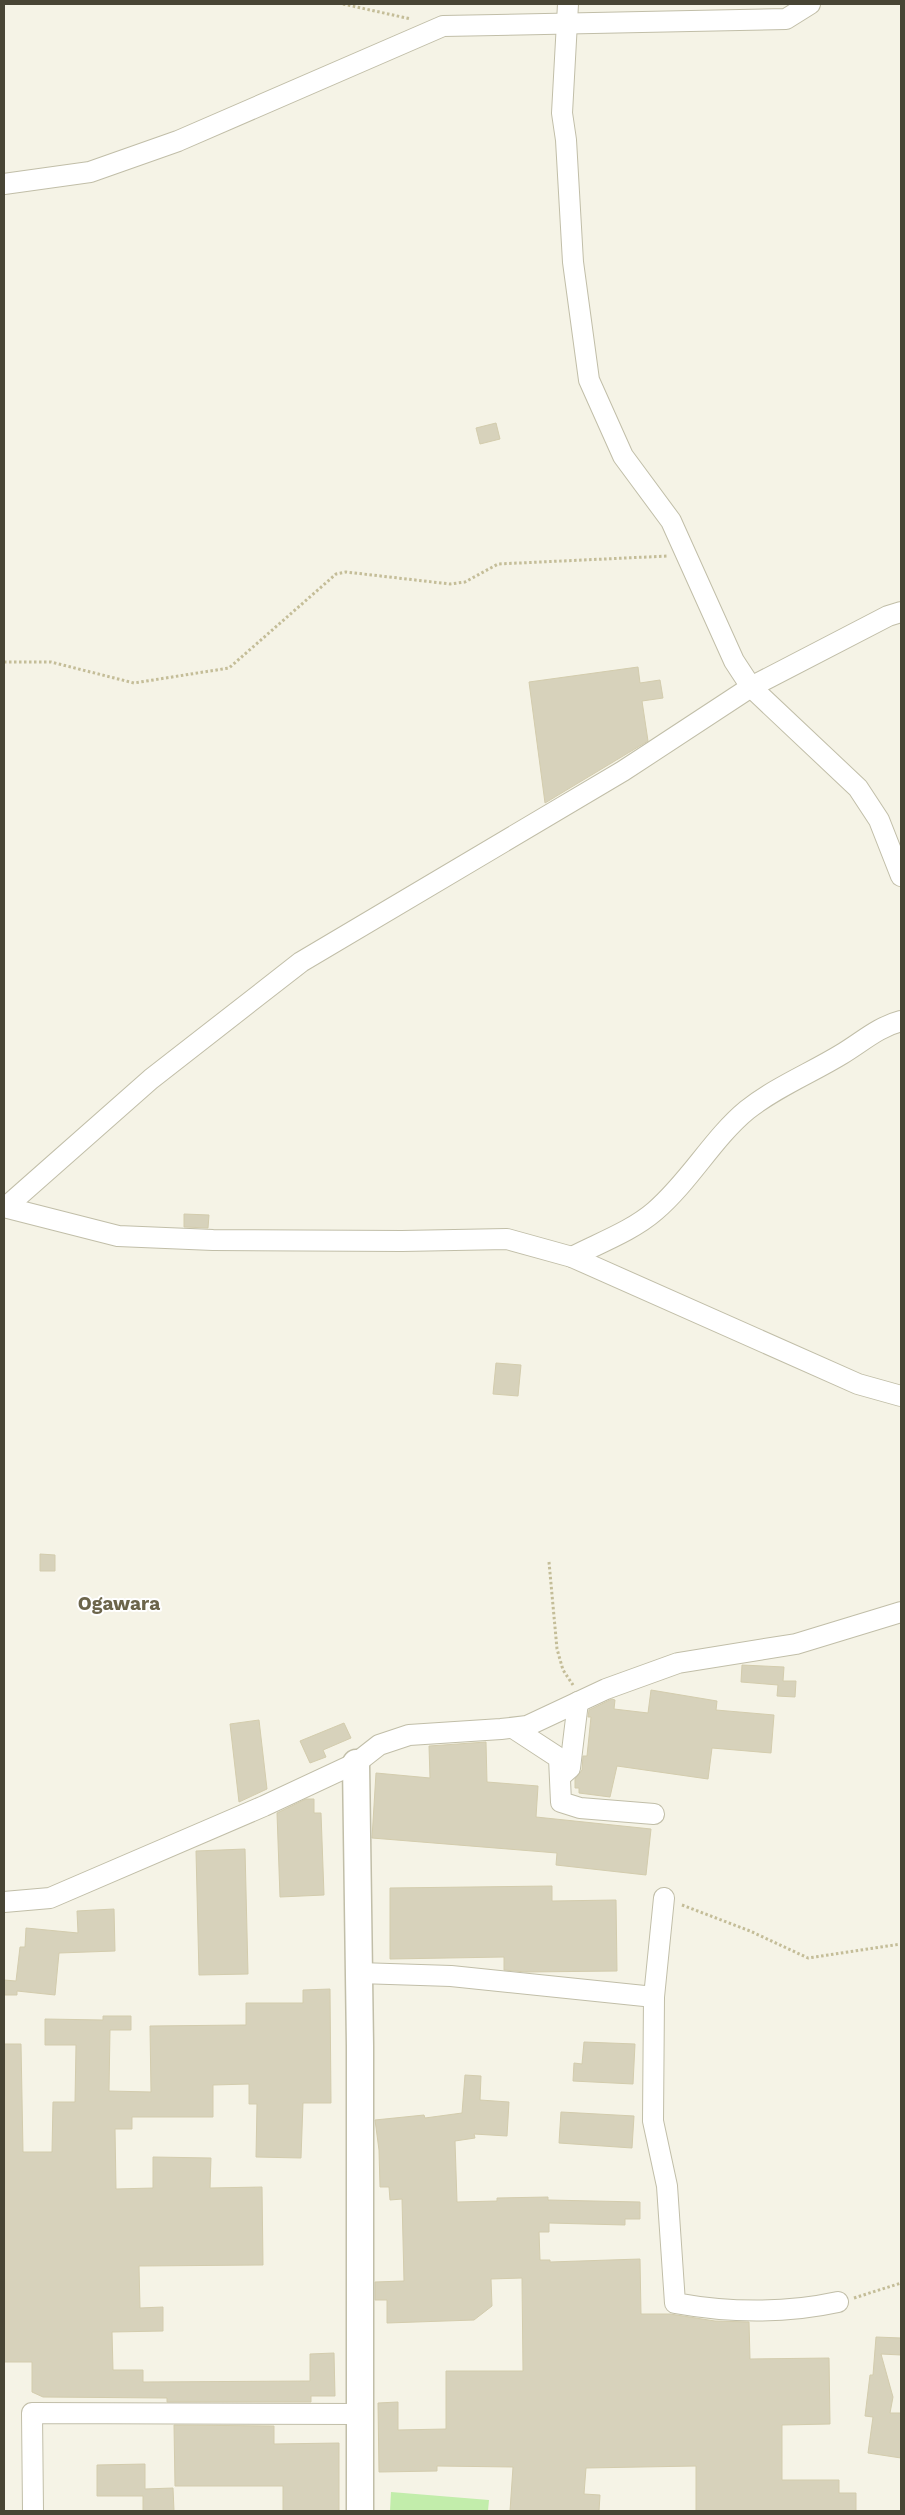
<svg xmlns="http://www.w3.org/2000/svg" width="905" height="2515" viewBox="0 0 905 2515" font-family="'Work Sans',sans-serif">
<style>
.green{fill:#c2edab}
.building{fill:#d7d2bb;stroke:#d3ccad}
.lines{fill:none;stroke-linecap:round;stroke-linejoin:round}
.minor-casing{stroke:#c1bea8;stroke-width:22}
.tertiary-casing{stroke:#c1bea8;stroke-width:29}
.path{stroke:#c4bd98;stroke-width:3;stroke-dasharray:2.5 2.5;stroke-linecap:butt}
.minor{stroke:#fff;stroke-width:20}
.tertiary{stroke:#fff;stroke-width:26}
.labels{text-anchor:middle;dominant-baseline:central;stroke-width:4;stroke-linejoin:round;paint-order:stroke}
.quarter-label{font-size:19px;font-weight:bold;fill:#6c654b;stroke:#fff}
</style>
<rect width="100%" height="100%" fill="#f5f3e6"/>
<path class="green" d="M391 2492 489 2500 488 2511H390Z"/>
<g class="building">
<path d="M496 423 500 439 480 444 476 428Z"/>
<path d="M638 667 640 683 660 680 663 698 642 701 648 741 545 803 529 682Z"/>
<path d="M184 1214 209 1215 208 1228 184 1227Z"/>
<path d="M496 1363 521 1365 518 1396 493 1394Z"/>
<path d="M40 1554 55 1555V1571H40Z"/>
<path d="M742 1665 784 1667 783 1681H796L795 1697 777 1696 778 1685 741 1682Z"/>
<path d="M651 1690 717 1701 716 1710 774 1715 771 1753 712 1748 708 1779 617 1766 610 1797 579 1793V1788H575V1779L582 1770 583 1756H587L591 1717H588L589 1710 612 1699 615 1700 614 1709 648 1713Z"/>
<path d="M259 1720 267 1789 239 1802 230 1724Z"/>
<path d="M344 1723 351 1738 323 1750 326 1757 310 1763 300 1741Z"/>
<path d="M486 1742 487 1782 538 1786 536 1817 651 1829 646 1875 556 1865 557 1853 372 1838 376 1773 430 1778 429 1746Z"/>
<path d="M306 1799H314V1813H321L324 1895 280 1897 277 1813Z"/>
<path d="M245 1849 248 1974 199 1975 196 1851Z"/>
<path d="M552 1886V1901L616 1900 617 1971 526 1972 504 1970V1957L390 1959V1888Z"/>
<path d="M114 1909 115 1951 59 1953 55 1995 17 1991V1995H4V1980L16 1981 20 1947H25L26 1928 78 1933 77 1911Z"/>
<path d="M330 1989 331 2103H303L301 2158 256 2157 257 2104H249V2084L213 2085V2117H132V2129H115L116 2189 153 2188V2157L211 2158 210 2188 262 2187 263 2265 139 2266 140 2308 163 2307V2331L112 2332 113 2370H143V2382L310 2381V2354L334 2353 335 2396H311V2402H167V2398L43 2397 32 2392V2362H4V2044H21L23 2152H52L53 2102H75L76 2045H45V2019L103 2020V2016H131V2030H110L109 2091 151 2092 150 2026 246 2025V2003H303V1990Z"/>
<path d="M584 2042 635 2044 633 2084 573 2081 574 2063 582 2064Z"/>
<path d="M465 2075 481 2076 480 2100 509 2102 507 2136 474 2134 475 2138 455 2141 457 2202 497 2201V2198L548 2197V2200L640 2202V2219H625V2225L549 2223V2232H539L540 2260H550V2262L640 2259 641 2314H670L715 2321 749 2322 750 2359 829 2358 830 2424 782 2425V2480H839V2493H856V2511H696V2466L586 2468 584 2494 600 2495 599 2511H510L513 2467 437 2466V2471L379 2472 378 2403 398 2402V2430L446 2429V2371H523L522 2278 491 2279 492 2306 474 2320 387 2323V2300H375V2282L404 2281 402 2199 390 2200 389 2187H380L379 2150 375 2120 424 2115 425 2118 462 2113Z"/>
<path d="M561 2112 634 2116 632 2148 559 2143Z"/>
<path d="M876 2337 901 2338V2355L881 2354 893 2397 890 2413H901V2458L868 2453 873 2417 865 2416 870 2375H873Z"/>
<path d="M174 2425 274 2426V2444L339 2443V2511H283V2486H175Z"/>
<path d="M145 2464V2489L173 2488 174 2511H143V2496H97V2465Z"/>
</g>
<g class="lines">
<defs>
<g id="minor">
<path d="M568 4 562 113 566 140 573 262 589 380 623 456 671 521 734 661 751 687 858 788 879 820 901 876"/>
<path d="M4 184 90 172 178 141 443 26 786 19 810 4"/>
<path d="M4 1207 118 1236 213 1240 402 1241 507 1239 572 1257 858 1384 901 1396"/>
<path d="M6 1207 151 1079 301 962 623 771 751 687 888 616 901 612"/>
<path d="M572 1257C599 1243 632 1231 655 1211 690 1181 713 1138 747 1110 776 1087 811 1073 842 1054 862 1042 878 1027 901 1021"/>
<path d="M513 1728 559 1758 561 1802 580 1808 654 1814"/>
<path d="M562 1775 570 1768 578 1702"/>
<path d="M4 1902 50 1898 264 1806 356 1763 379 1745 409 1735 501 1729 527 1726 606 1689 678 1663 796 1644 901 1612"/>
<path d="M359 1973 451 1976 654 1997 664 1898"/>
<path d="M654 1997 653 2121 667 2186 675 2303C730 2313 783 2314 838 2302"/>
<path d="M33 2511 32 2413 360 2414"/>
</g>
<path id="tertiary" d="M356 1763 360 2046V2511"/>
</defs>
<use href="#minor" class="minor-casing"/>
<use href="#tertiary" class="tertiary-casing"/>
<g class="path">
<path d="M343 4 411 19"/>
<path d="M4 662H51L134 683 229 668 336 574 346 572 450 584 465 582 498 564 668 556"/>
<path d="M549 1562 557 1649 563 1670 573 1685"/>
<path d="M682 1905 750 1931 808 1958 901 1944"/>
<path d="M854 2298 901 2283"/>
</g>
<use href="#minor" class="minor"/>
<use href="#tertiary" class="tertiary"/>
</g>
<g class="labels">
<g class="quarter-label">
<text x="119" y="1603">Ogawara</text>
</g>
</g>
<rect width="905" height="2515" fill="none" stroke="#484535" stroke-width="10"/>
</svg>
